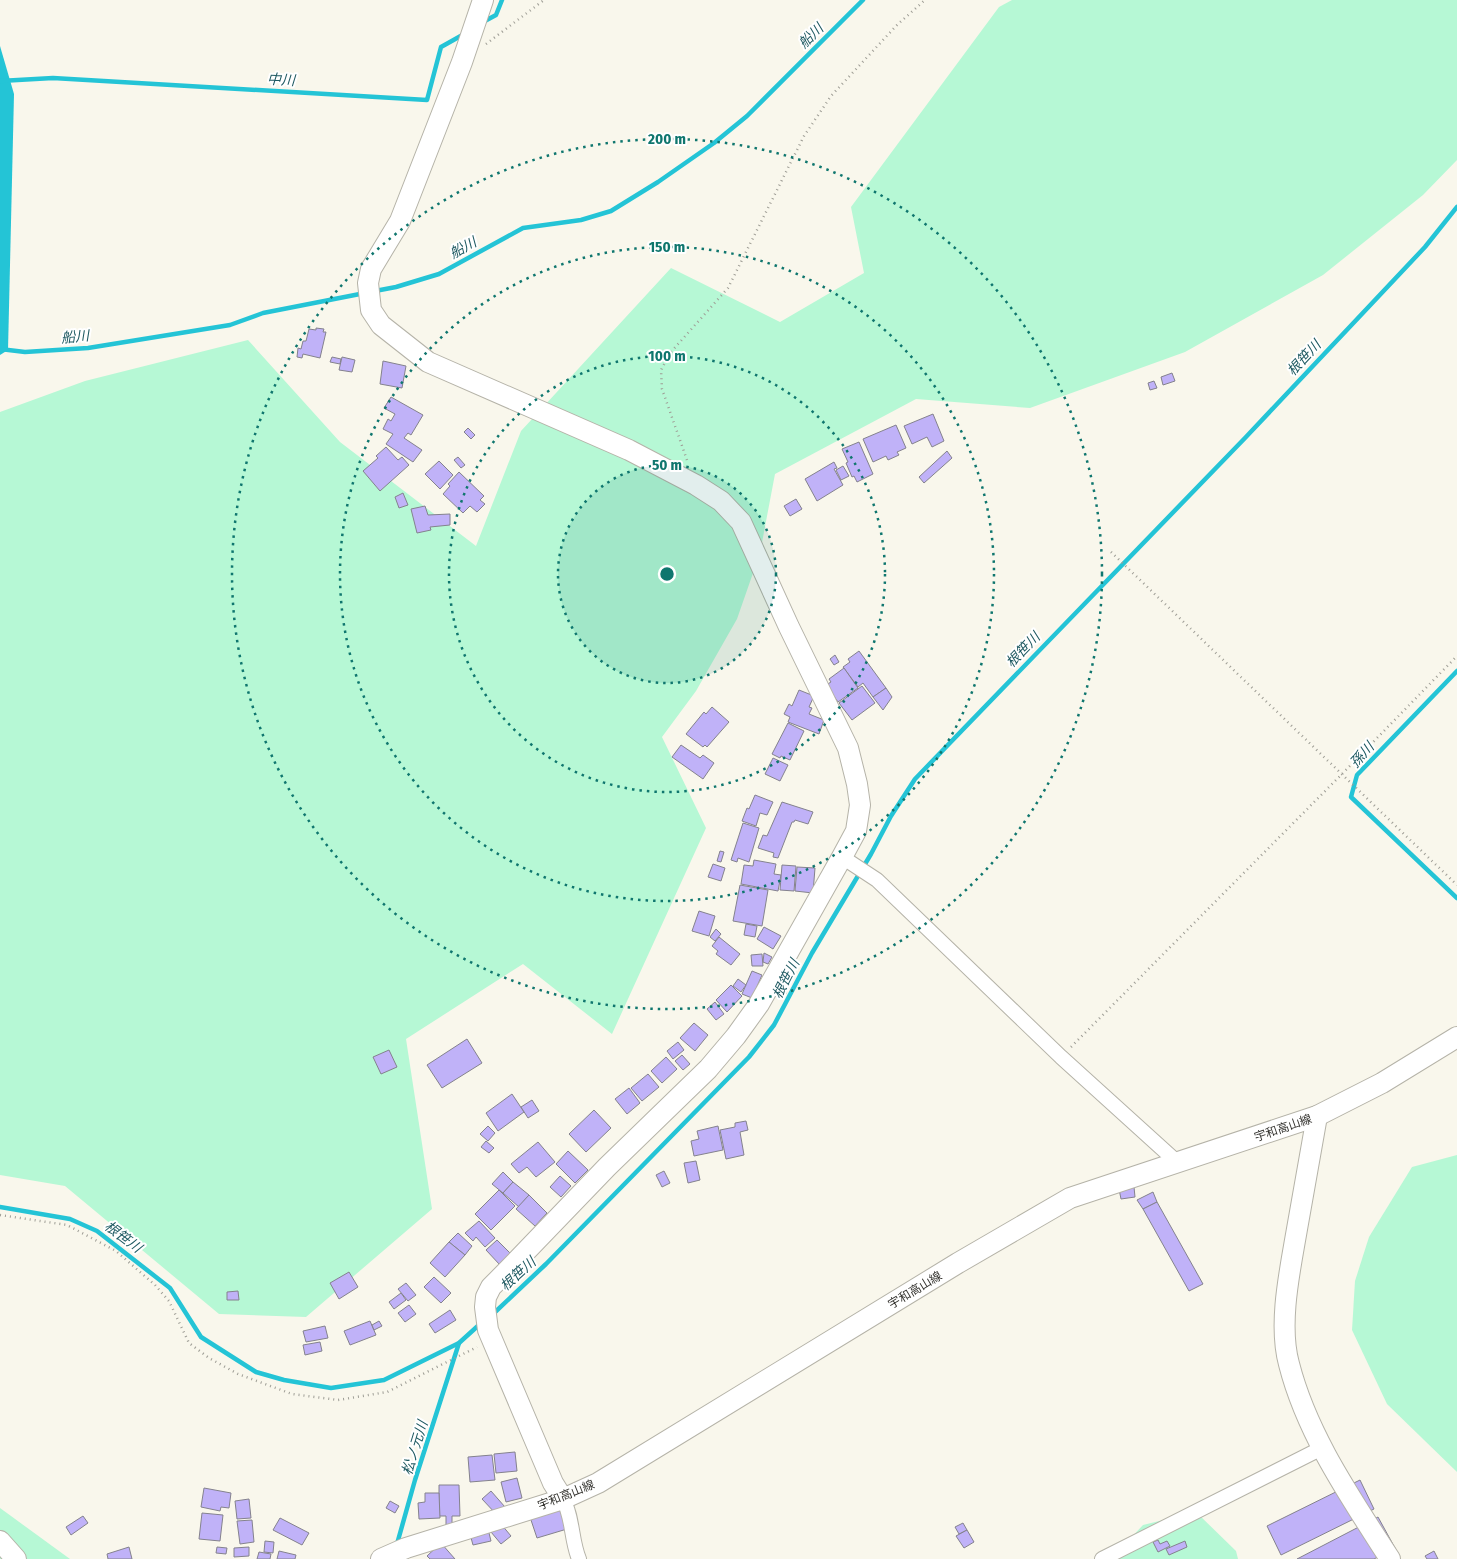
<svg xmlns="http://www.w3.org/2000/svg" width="1457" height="1559" viewBox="0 0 1457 1559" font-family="'Fira Sans Condensed','Noto Sans JP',sans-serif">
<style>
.green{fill:#b6f8d5}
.water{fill:#24c4d6}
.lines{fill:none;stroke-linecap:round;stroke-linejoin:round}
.stream{stroke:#24c4d6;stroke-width:4.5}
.building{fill:#c0b2f8;stroke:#84828d}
.street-casing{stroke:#b5b3a8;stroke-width:16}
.secondary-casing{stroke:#b5b3a8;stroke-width:22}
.path{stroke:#9e9d95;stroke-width:2.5;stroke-dasharray:1 4;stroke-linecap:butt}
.street{stroke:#fff;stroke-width:14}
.secondary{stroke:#fff;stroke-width:20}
.ring{fill:none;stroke:#0f766e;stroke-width:2.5;stroke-dasharray:2.5 5}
.labels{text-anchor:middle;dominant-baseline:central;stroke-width:4;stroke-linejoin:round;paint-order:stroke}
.street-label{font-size:12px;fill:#34332f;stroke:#fff}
.water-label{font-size:14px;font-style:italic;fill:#1e5961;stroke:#fff}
.centre{fill:#0f766e;stroke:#fff;stroke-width:2.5}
.ring-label{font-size:15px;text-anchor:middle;font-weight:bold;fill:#0f766e;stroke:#fff;stroke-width:4;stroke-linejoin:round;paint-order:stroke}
</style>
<rect width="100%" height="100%" fill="#f9f7ec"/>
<g class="green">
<path d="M1012 0H1457V160L1423 195 1323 275 1185 352 1030 408 916 399 775 474 760 553 737 619 696 691 662 737 706 828 612 1034 523 964 406 1039 432 1209 306 1317 219 1314 65 1186 0 1175V412L85 381 248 340 340 442 476 546 521 431 671 268 780 322 864 273 851 207 999 7Z"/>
<path d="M1457 1155V1472L1387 1404 1352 1330 1355 1281 1369 1237 1412 1167Z"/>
<path d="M0 1508 70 1559H0Z"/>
<path d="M1196 1512 1236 1551 1238 1559H1111L1143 1525Z"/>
</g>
<path class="water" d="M0 46 14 94 8 350 0 355Z"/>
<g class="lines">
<g class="stream">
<path d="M483 22 496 15 502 0"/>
<path d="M0 81 53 78 427 100 441 47 466 33"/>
<path d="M375 291 396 287 439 274 523 228 581 220 611 211 658 182 714 143 747 116 863 0"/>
<path d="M0 349 25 352 88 348 230 325 263 313 365 293"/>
<path d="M1457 671 1357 775 1351 797 1457 898"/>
<path d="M0 1207 70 1219 97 1231 170 1288 201 1337 256 1372 284 1380 331 1388 384 1380 459 1343 480 1324"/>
<path d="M492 1315 546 1264 749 1057 774 1025 812 953 871 854 891 816 915 779 1245 438 1425 247 1457 207"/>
<path d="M397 1544 415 1480 459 1343"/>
</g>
</g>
<g class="building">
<path d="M316 328 324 329 323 332H326L320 358 303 354 302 358 297 357 298 348 301 349 303 341H306L309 329 316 330Z"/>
<path d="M332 357 341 359 340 364 330 362Z"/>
<path d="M342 357 355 360 352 372 339 370Z"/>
<path d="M383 361 406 366 402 388 380 384Z"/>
<path d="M1172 373 1175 381 1163 385 1161 377Z"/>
<path d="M1154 381 1157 388 1150 390 1148 383Z"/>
<path d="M391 397 423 415 411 435 408 433 404 438 422 450 413 462 386 444 393 434 383 429 388 419 391 421 395 414 384 408Z"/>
<path d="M933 414 944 441 932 447 927 437 912 444 904 426Z"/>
<path d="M896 425 906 448 897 452 899 455 888 460 886 456 873 462 863 439Z"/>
<path d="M468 428 475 435 471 439 464 432Z"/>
<path d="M859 442 873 474 857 482 854 476 852 477 846 463 848 462 842 449Z"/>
<path d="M386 447 398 460 402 457 409 465 380 491 363 471 378 458 376 456Z"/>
<path d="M947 451 952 458 924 483 919 477Z"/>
<path d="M458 457 465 465 461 468 454 460Z"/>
<path d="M439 461 453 475 440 489 425 474Z"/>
<path d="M834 462 837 468 834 469 843 485 817 501 805 479Z"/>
<path d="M843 466 849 476 841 480 836 470Z"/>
<path d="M459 472 484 496 480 500 485 504 477 512 470 506 463 513 443 494 450 486 448 484Z"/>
<path d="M403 493 408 505 399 508 395 497Z"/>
<path d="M796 499 802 509 790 516 784 506Z"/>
<path d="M425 506 428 515 450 514V525L430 527 431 530 417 533 411 509Z"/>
<path d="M859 651 886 688 873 697 863 683 858 687 843 667 850 662 848 659Z"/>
<path d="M835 655 839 662 834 665 830 659Z"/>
<path d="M844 668 858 688 838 702 826 685 831 682 829 679Z"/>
<path d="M862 686 875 703 852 720 839 703Z"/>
<path d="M886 688 892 697 883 710 873 697Z"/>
<path d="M799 690 814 696 809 707 812 708 809 714 824 720 819 734 788 722 790 717 784 714 789 704 792 706Z"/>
<path d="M712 707 729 722 707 747 705 745 703 747 686 734 704 712 706 714Z"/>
<path d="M788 723 804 731 790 760 781 756 780 758 772 754Z"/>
<path d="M681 745 700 758 703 755 714 763 703 779 672 757Z"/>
<path d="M773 758 788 765 780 781 765 774Z"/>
<path d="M755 795 773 802 767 815 760 813 756 826 742 821 747 808 749 809Z"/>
<path d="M782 802 813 812 808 824 795 820 794 822H792L778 858 773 857 774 853 758 848 763 835 767 836Z"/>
<path d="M743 823 759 828 749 862 738 858 737 862 731 860Z"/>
<path d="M720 851 724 852 721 862 717 861Z"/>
<path d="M754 860 776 864 774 874 781 875 778 891 741 884 744 865 753 866Z"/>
<path d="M713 864 725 868 721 881 708 877Z"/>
<path d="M782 865 796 866 794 891 780 890Z"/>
<path d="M797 867 815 868 813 893 795 891Z"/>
<path d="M740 885 768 890 762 926 733 921Z"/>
<path d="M699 911 715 916 709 936 692 931Z"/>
<path d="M746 924 757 926 755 937 744 935Z"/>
<path d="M764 927 781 936 773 949 757 939Z"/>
<path d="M716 929 721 934 715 941 710 937Z"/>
<path d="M719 937 740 954 731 965 716 954 718 951 712 946Z"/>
<path d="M764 953 772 957 768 964 763 962Z"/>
<path d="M762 954 763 966H752L751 955Z"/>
<path d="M752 971 762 975 752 998 742 994Z"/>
<path d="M738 979 746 985 741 992 733 986Z"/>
<path d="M731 985 742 996 727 1012 716 1000Z"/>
<path d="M715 1002 724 1014 716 1020 707 1009Z"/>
<path d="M694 1023 708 1035 695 1051 680 1038Z"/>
<path d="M467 1039 482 1063 442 1088 427 1065Z"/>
<path d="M678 1042 684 1050 673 1059 667 1051Z"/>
<path d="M389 1050 397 1067 381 1074 373 1057Z"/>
<path d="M682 1055 690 1064 683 1070 675 1061Z"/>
<path d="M666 1057 677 1069 662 1083 651 1071Z"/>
<path d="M648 1074 659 1087 642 1101 631 1088Z"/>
<path d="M629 1088 640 1103 627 1114 615 1099Z"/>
<path d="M512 1094 524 1112 498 1131 486 1113Z"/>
<path d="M532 1100 539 1111 528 1118 521 1107Z"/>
<path d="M594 1110 611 1128 586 1152 569 1134Z"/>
<path d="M746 1121 748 1130 740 1132 744 1155 726 1159 720 1130 735 1127V1123Z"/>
<path d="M488 1126 495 1133 488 1141 480 1134Z"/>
<path d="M718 1126 723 1150 694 1156 691 1141 699 1139 697 1131Z"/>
<path d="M486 1141 494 1148 489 1153 481 1147Z"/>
<path d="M538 1142 555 1162 536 1177 527 1167 519 1173 511 1164Z"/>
<path d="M568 1151 588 1170 575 1183 556 1164Z"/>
<path d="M696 1161 700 1180 688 1183 684 1163Z"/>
<path d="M664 1171 670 1183 662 1187 656 1175Z"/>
<path d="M503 1172 513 1182 503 1193 492 1184Z"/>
<path d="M560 1176 571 1186 561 1197 550 1187Z"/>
<path d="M513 1182 529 1195 519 1207 503 1193Z"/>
<path d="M1134 1187 1135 1197 1121 1199 1119 1189Z"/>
<path d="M499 1190 515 1206 491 1230 475 1214Z"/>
<path d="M1153 1192 1157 1202 1143 1209 1137 1200Z"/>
<path d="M529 1195 547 1213 535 1226 516 1209Z"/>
<path d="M1157 1202 1203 1284 1189 1291 1143 1209Z"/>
<path d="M479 1221 495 1238 485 1247 476 1237 473 1241 465 1233Z"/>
<path d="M458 1233 472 1246 465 1255 449 1242Z"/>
<path d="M497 1240 511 1254 500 1265 486 1250Z"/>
<path d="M449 1242 465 1255 445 1277 430 1263Z"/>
<path d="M349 1272 358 1287 339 1299 330 1283Z"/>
<path d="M434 1277 451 1293 441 1303 424 1287Z"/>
<path d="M406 1283 416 1295 408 1301 398 1289Z"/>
<path d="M238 1291 239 1300H227V1292Z"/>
<path d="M401 1293 406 1300 394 1309 389 1302Z"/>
<path d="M409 1305 416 1314 405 1322 398 1313Z"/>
<path d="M450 1310 456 1320 435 1333 429 1324Z"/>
<path d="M370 1321 376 1335 350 1345 344 1331Z"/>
<path d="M379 1321 382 1326 374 1330 372 1325Z"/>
<path d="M325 1326 328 1338 306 1342 303 1331Z"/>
<path d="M320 1342 322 1351 305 1355 303 1345Z"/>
<path d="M515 1452 517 1471 496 1473 494 1454Z"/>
<path d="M492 1455 495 1480 470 1482 468 1457Z"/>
<path d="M517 1478 522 1498 506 1502 501 1482Z"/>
<path d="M1360 1480 1374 1509 1281 1555 1267 1526Z"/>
<path d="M439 1485H459L460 1516H452V1525H446V1516H439Z"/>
<path d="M204 1488 231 1493 229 1508 221 1507 220 1511 201 1507Z"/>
<path d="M491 1491 505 1507 497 1515 482 1499Z"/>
<path d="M425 1493H439L440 1518 419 1519 418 1503 425 1502Z"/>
<path d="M249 1499 251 1518 237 1519 235 1501Z"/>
<path d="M390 1501 399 1506 395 1513 386 1508Z"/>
<path d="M560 1508 567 1529 537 1538 530 1517Z"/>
<path d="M202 1513 223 1515 220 1541 199 1539Z"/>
<path d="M83 1516 88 1523 71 1535 66 1527Z"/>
<path d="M1378 1517 1395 1548 1374 1559H1297Z"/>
<path d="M280 1518 309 1533 302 1545 273 1530Z"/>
<path d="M252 1520 254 1542 240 1544 237 1521Z"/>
<path d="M963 1523 967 1530 959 1534 955 1527Z"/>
<path d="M501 1524 511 1536 501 1544 491 1532Z"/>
<path d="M488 1529 491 1541 473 1545 470 1534Z"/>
<path d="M967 1530 974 1542 964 1548 956 1536Z"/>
<path d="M1158 1540 1160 1544 1167 1541 1170 1546 1158 1552 1153 1542Z"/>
<path d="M265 1541 274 1542 273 1553 264 1552Z"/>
<path d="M1185 1541 1187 1547 1169 1555 1166 1549Z"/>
<path d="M441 1543 455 1559H430L427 1556Z"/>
<path d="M129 1547 132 1559H108L107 1554Z"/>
<path d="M217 1547 227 1548 226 1554 216 1553Z"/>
<path d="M249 1547V1556L234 1557V1548Z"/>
<path d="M279 1551 296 1555 295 1559H277Z"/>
<path d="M1434 1551 1438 1559H1427L1425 1556Z"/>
<path d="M259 1552 271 1554 270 1559H257Z"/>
</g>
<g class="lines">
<defs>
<g id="street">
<path d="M842 857 877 880 1061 1057 1178 1163"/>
<path d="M563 1499C573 1517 571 1540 579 1559"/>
<path d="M1102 1559 1322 1448"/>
</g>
<g id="secondary">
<path d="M483 0 462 62 400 221 371 269 368 283 371 310 381 325 428 362 629 450 696 485 721 501 741 522 789 627 848 748 857 784 860 805 856 831 842 857 759 1004 736 1036 708 1069 607 1167 505 1273 491 1287 486 1297 485 1307 488 1330 553 1483 563 1499"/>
<path d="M1317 1116C1310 1154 1304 1191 1297 1229 1290 1270 1278 1324 1289 1364 1307 1435 1351 1498 1390 1559"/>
<path d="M0 1541 16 1559"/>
<path d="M381 1559 406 1548 563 1499 598 1483 958 1263 1070 1198 1317 1116 1382 1083 1457 1037"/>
</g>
</defs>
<use href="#street" class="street-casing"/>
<use href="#secondary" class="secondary-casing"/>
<g class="path">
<path d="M486 44 544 0"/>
<path d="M687 460 662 389 661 370 671 352 728 288 804 136 831 96 897 25 925 0"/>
<path d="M1111 552 1457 885"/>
<path d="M1071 1047 1342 774 1457 656"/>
<path d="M0 1215 67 1225 116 1251 155 1285 169 1301 189 1343 209 1358 238 1374 292 1394 338 1400 387 1392 477 1347"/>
</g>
<use href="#street" class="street"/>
<use href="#secondary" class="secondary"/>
</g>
<circle cx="667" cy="574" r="109" fill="#0f766e" fill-opacity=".12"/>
<g class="ring">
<circle cx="667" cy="574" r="109"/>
<circle cx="667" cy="574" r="218"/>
<circle cx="667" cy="574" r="327"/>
<circle cx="667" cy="574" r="435"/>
</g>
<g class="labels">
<g class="street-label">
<text transform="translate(1283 1128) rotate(-19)">宇和高山線</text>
<text transform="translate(915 1290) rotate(-31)">宇和高山線</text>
<text transform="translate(566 1495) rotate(-22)">宇和高山線</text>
</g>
<g class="water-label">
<text transform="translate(811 36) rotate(-45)">船川</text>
<text transform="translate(281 80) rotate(3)">中川</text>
<text transform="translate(463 248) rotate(-29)">船川</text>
<text transform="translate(75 337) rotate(-5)">船川</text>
<text transform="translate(1304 358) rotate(-47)">根笹川</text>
<text transform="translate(1023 650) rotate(-46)">根笹川</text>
<text transform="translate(1362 755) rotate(-48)">孫川</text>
<text transform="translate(786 979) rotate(-63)">根笹川</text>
<text transform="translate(123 1237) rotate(37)">根笹川</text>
<text transform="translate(518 1274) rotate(-42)">根笹川</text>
<text transform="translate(415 1448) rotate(-73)">松ノ元川</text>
</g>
</g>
<circle cx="667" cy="574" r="8" class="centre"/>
<g class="ring-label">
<text x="667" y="144">200 m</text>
<text x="667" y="252">150 m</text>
<text x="667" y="361">100 m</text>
<text x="667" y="470">50 m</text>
</g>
</svg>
